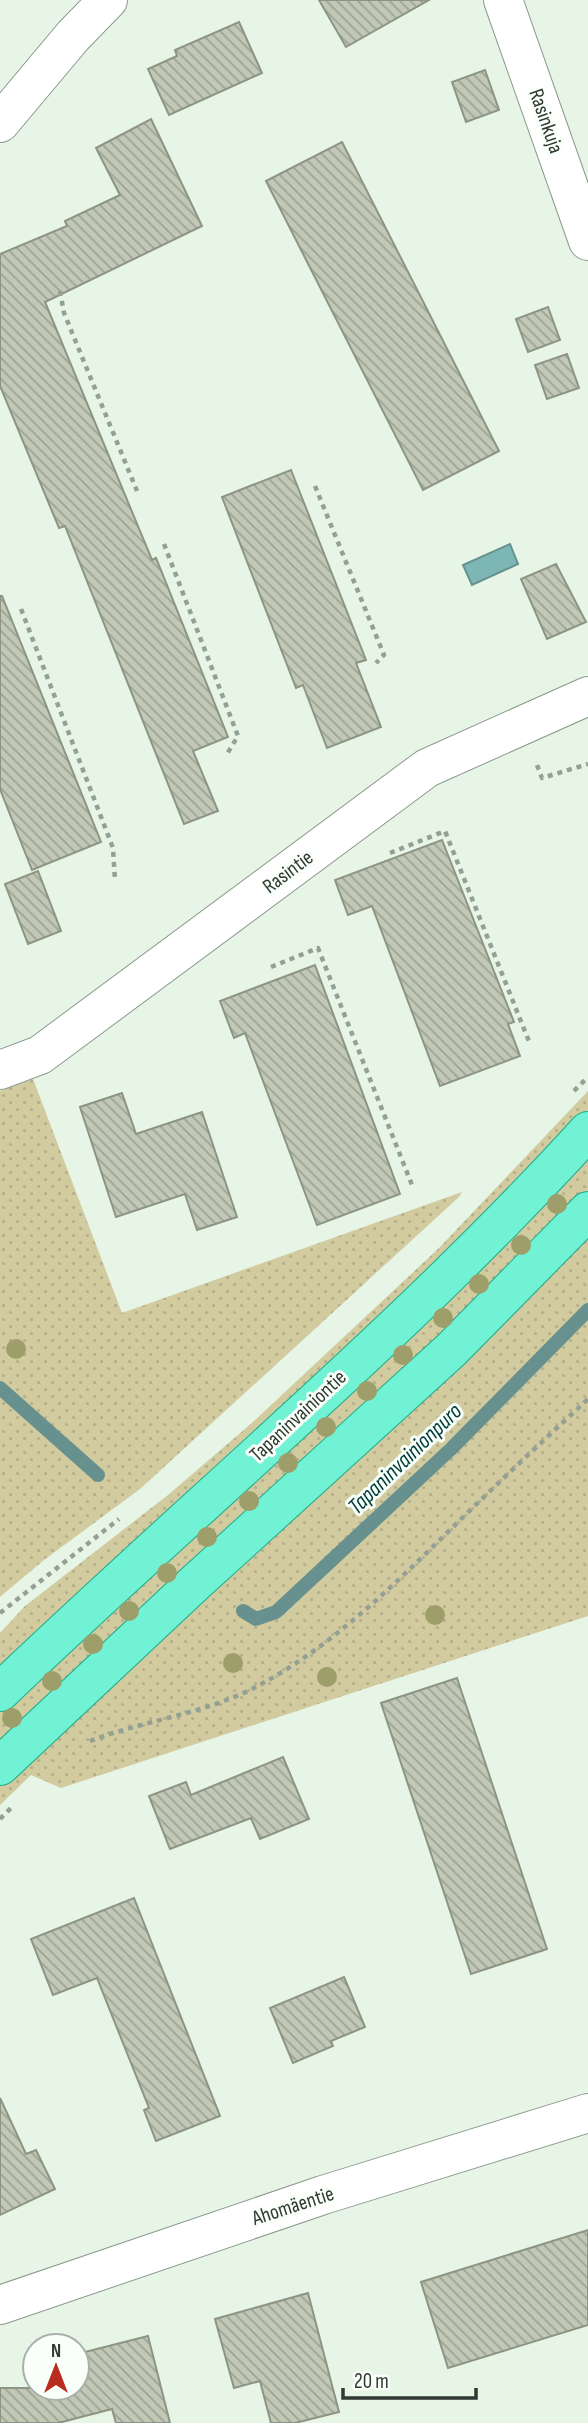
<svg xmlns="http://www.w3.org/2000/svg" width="588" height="2423" viewBox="0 0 588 2423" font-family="'Sofia Sans Condensed',sans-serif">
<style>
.grass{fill:url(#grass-dots)}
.water{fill:#7cb7b5;stroke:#66918e;stroke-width:2}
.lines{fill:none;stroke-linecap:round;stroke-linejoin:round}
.stream{stroke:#66918e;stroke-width:14}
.building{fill:url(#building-back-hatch);stroke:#8e9484;stroke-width:2}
.street-casing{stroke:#8c9a8d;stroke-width:40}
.primary-casing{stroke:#1dab89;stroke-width:40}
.path{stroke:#95a095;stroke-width:4.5;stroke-dasharray:5 5;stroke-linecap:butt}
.street{stroke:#fff;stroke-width:38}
.primary{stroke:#71f2d4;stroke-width:38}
.tree{fill:#9e9e6b}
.labels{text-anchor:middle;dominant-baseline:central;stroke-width:6;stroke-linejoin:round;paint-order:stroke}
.street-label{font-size:21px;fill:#323833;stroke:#f9fff9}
.water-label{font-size:23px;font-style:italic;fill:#003c3b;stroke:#f9fff9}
</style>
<defs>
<pattern id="grass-dots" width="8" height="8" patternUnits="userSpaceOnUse" patternTransform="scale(1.75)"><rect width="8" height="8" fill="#d2cba0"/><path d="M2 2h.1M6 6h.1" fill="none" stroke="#b5af8a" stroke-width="1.8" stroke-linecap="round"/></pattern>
<pattern id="building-back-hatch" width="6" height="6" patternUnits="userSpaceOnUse" patternTransform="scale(1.75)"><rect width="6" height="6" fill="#c1c8b6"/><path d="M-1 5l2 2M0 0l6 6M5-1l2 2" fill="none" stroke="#9da395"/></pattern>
</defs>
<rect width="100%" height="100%" fill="#e6f5e6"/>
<g class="grass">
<path d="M33 1079 122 1313 462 1192 459 1197 140 1489 44 1560 0 1597V1091Z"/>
<path d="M588 1091V1110L486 1220 0 1671V1633L25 1606 168 1495 253 1422 439 1248Z"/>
<path d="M588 1153V1190L520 1260 0 1745V1712L41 1675Z"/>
<path d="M588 1230V1616L61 1788 31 1775 0 1805V1783Z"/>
</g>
<path class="water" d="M510 544 518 564 472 585 463 565Z"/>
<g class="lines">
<g class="stream">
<path d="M0 1388 98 1475"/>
<path d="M243 1611 256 1619 276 1612 452 1448 588 1310"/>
</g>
</g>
<g class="building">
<path d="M319 0H429L346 47Z"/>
<path d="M239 22 262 73 169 115 148 69 177 56 175 50Z"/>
<path d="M485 70 499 110 466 122 452 82Z"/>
<path d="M151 119 202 226 45 302 152 560 156 558 228 737 193 751 218 811 184 824 65 526 59 528 0 386V254L67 226 65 221 120 195 96 148Z"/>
<path d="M342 142 499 451 423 490 266 181Z"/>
<path d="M548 307 560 340 528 352 516 319Z"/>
<path d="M567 354 579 388 547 399 535 365Z"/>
<path d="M291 470 366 660 356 663 381 727 327 748 303 685 296 688 222 497Z"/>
<path d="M556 564 586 622 547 639 521 579Z"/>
<path d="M0 596H2L101 842 32 870 0 789Z"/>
<path d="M442 840 514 1022 508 1024 520 1056 440 1086 372 906 348 915 335 880Z"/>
<path d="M38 871 61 931 28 944 5 884Z"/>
<path d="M315 965 400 1194 317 1225 245 1033 234 1038 220 1001Z"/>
<path d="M122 1093 136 1134 202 1112 237 1217 197 1230 185 1194 116 1217 80 1107Z"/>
<path d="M457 1678 547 1949 471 1974 381 1703Z"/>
<path d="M283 1757 309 1819 260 1839 251 1818 170 1849 149 1796 186 1782 191 1795Z"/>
<path d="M134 1898 220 2116 156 2141 144 2110 149 2108 97 1978 53 1995 31 1939Z"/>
<path d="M344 1977 365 2027 331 2041 333 2046 293 2063 270 2008Z"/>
<path d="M0 2098 26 2154 36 2150 55 2189 0 2215Z"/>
<path d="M588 2230V2325L448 2368 421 2282Z"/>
<path d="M308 2293 339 2412 295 2423H271L260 2381 234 2388 215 2319Z"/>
<path d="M148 2336 170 2423H116L112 2409 58 2423H0V2388H77V2354Z"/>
</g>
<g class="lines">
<defs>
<g id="street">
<path d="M503 0 588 241"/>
<path d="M0 123 73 36 108 0"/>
<path d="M0 1070 40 1055 427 768 588 696"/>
<path d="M0 2305 323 2195 588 2113"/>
</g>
<g id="primary">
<path d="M0 1692C195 1505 406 1331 588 1131"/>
<path d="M0 1766 195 1583 451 1350 588 1211"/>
</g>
</defs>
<use href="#street" class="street-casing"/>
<use href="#primary" class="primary-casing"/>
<g class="path">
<path d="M60 291 64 313 137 491"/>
<path d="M315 486 384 655 376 663"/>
<path d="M164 544 238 736 227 754"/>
<path d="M21 609 113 848 115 881"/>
<path d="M537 765 542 778 588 764"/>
<path d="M390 853 445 831 530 1044"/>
<path d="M271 967 318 948 412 1185"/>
<path d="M574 1091 588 1077"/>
<path d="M0 1613 119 1519"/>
<path d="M90 1741C143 1721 202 1714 252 1689 330 1649 395 1584 457 1523 500 1481 544 1440 588 1399"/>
<path d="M0 1819 12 1807"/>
</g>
<use href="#street" class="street"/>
<use href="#primary" class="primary"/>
</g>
<g class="tree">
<circle cx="557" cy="1204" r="10"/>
<circle cx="521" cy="1245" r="10"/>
<circle cx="479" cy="1284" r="10"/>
<circle cx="443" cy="1318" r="10"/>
<circle cx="16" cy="1349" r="10"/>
<circle cx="403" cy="1355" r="10"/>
<circle cx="367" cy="1391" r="10"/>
<circle cx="326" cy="1427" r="10"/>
<circle cx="288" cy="1463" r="10"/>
<circle cx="249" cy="1501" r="10"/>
<circle cx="207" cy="1537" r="10"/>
<circle cx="167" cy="1573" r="10"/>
<circle cx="129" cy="1611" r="10"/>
<circle cx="435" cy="1615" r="10"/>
<circle cx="93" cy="1644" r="10"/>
<circle cx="233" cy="1663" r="10"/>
<circle cx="327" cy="1677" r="10"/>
<circle cx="52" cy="1681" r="10"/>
<circle cx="12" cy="1718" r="10"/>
</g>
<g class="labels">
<g class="street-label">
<text transform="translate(546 121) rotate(71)">Rasinkuja</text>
<text transform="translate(288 872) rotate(-37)">Rasintie</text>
<text transform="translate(298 1416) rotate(-43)">Tapaninvainiontie</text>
<text transform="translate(293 2206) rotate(-18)">Ahomäentie</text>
</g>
<g class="water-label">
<text transform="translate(405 1459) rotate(-44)">Tapaninvainionpuro</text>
</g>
</g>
<g transform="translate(56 2367)"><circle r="33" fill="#f9fff9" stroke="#a9afaa" stroke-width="2"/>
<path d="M0-5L12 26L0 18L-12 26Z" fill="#ba2c1f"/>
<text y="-10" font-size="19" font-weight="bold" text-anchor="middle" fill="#323833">N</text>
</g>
<path d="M343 2388v10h133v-10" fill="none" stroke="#323833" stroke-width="3.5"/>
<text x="354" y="2388" font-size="21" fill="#323833" stroke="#f9fff9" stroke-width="5" paint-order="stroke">20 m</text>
</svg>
